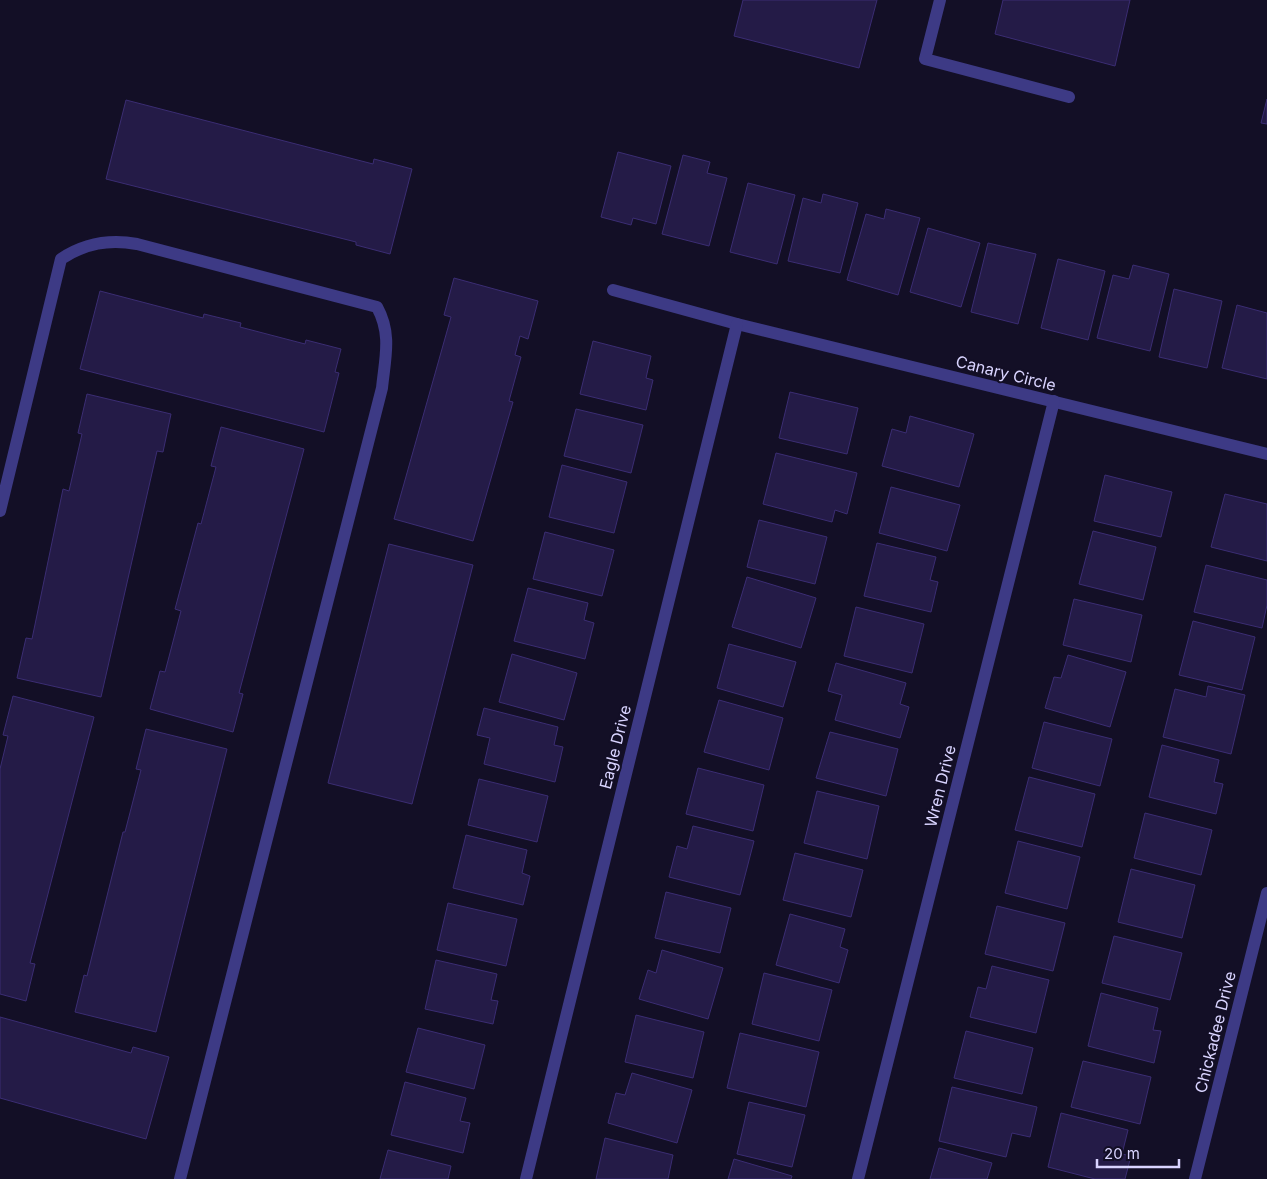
<svg xmlns="http://www.w3.org/2000/svg" width="1267" height="1179" viewBox="0 0 1267 1179" font-family="Inter,sans-serif">
<style>
.building{fill:#241b47;stroke:#3b2d73}
.lines{fill:none;stroke-linecap:round;stroke-linejoin:round}
.minor{stroke:#3d3a85;stroke-width:12}
.labels{text-anchor:middle;dominant-baseline:central;stroke-width:4;stroke-linejoin:round;paint-order:stroke}
.street-label{font-size:16px;fill:#d9d4ff;stroke:#130f26}
</style>
<rect width="100%" height="100%" fill="#130f26"/>
<g class="building">
<path d="M743 0H877L859 68 734 36Z"/>
<path d="M1003 0H1130L1115 66 995 34Z"/>
<path d="M1267 99V124L1261 123Z"/>
<path d="M126 100 373 164 374 159 412 169 390 254 356 245V242L106 179Z"/>
<path d="M618 152 671 166 656 224 633 218 631 225 601 217Z"/>
<path d="M683 155 710 162 707 173 727 178 709 246 662 234Z"/>
<path d="M748 183 795 195 777 264 730 252Z"/>
<path d="M823 194 858 203 840 273 788 261 803 198 821 203Z"/>
<path d="M886 209 920 218 898 295 847 280 866 214 884 219Z"/>
<path d="M928 228 980 243 961 307 910 292Z"/>
<path d="M988 243 1036 254 1018 324 971 312Z"/>
<path d="M1058 259 1105 271 1088 340 1041 328Z"/>
<path d="M1133 265 1169 274 1150 351 1097 338 1113 275 1129 279Z"/>
<path d="M454 278 538 301 528 339 520 336 515 355 521 357 509 401 513 402 473 541 394 519 451 317 444 315Z"/>
<path d="M1174 289 1222 301 1207 368 1159 357Z"/>
<path d="M100 291 203 318 204 314 241 323 240 327 305 344 306 340 341 349 335 372 339 373 324 432 80 369Z"/>
<path d="M1237 305 1267 313V379L1222 368Z"/>
<path d="M593 341 651 356 646 378 653 380 646 410 580 394Z"/>
<path d="M790 392 858 408 847 454 779 438Z"/>
<path d="M87 394 171 414 163 452 157 451 101 697 17 678 26 638 32 639 63 489 69 491 82 434 78 433Z"/>
<path d="M576 409 643 425 631 473 564 456Z"/>
<path d="M910 416 974 434 959 487 882 466 892 429 906 433Z"/>
<path d="M221 427 304 449 239 693 243 694 233 732 150 709 160 671 165 672 181 611 175 609 198 523 201 524 216 467 211 466Z"/>
<path d="M776 453 857 473 847 514 835 510 832 522 763 504Z"/>
<path d="M562 465 627 482 614 533 549 517Z"/>
<path d="M1105 475 1172 492 1161 537 1094 521Z"/>
<path d="M891 487 960 505 947 551 879 533Z"/>
<path d="M1225 494 1267 504V561L1211 547Z"/>
<path d="M759 520 827 537 815 584 747 567Z"/>
<path d="M1093 531 1156 547 1143 600 1079 584Z"/>
<path d="M545 532 614 550 602 596 533 579Z"/>
<path d="M877 543 936 557 930 580 938 582 931 612 864 596Z"/>
<path d="M389 544 473 565 412 804 328 783Z"/>
<path d="M1206 565 1267 580V605L1262 628 1194 612Z"/>
<path d="M747 577 816 598 801 648 732 627Z"/>
<path d="M528 588 588 603 584 620 594 623 585 659 514 641Z"/>
<path d="M1074 599 1142 615 1131 662 1063 645Z"/>
<path d="M856 607 924 624 912 673 844 656Z"/>
<path d="M1193 621 1255 637 1242 690 1179 675Z"/>
<path d="M729 644 796 662 783 707 717 688Z"/>
<path d="M512 654 577 673 564 720 499 702Z"/>
<path d="M1068 655 1126 672 1110 727 1045 708 1054 677 1061 678Z"/>
<path d="M836 663 906 683 900 704 909 707 900 738 835 720 842 695 828 691Z"/>
<path d="M1208 686 1245 695 1231 754 1163 737 1175 689 1206 697Z"/>
<path d="M13 696 94 717 30 963 35 964 26 1001 0 994V769L8 736 3 735Z"/>
<path d="M719 700 783 718 769 770 704 752Z"/>
<path d="M484 708 558 727 554 745 563 747 555 782 484 764 490 738 477 735Z"/>
<path d="M1044 722 1112 739 1100 786 1032 768Z"/>
<path d="M146 729 227 749 156 1032 75 1012 84 975 87 976 123 832H125L141 770 136 769Z"/>
<path d="M830 732 898 749 886 796 816 778Z"/>
<path d="M1162 745 1219 760 1214 782 1223 784 1216 814 1149 797Z"/>
<path d="M698 768 764 785 753 831 686 814Z"/>
<path d="M1029 777 1095 794 1082 847 1015 830Z"/>
<path d="M479 779 548 796 537 842 468 825Z"/>
<path d="M817 791 879 806 867 859 804 843Z"/>
<path d="M1145 813 1212 830 1201 875 1134 858Z"/>
<path d="M693 826 754 841 740 895 669 877 677 846 687 849Z"/>
<path d="M466 835 527 850 522 873 530 876 523 905 453 888Z"/>
<path d="M1018 841 1080 857 1067 909 1005 893Z"/>
<path d="M795 853 863 870 851 917 783 900Z"/>
<path d="M1131 869 1195 885 1182 938 1118 922Z"/>
<path d="M666 892 731 908 720 953 655 938Z"/>
<path d="M448 903 517 919 506 966 437 950Z"/>
<path d="M997 906 1065 923 1053 971 985 954Z"/>
<path d="M790 914 845 929 840 947 848 950 839 983 776 965Z"/>
<path d="M1114 936 1182 953 1170 1000 1102 983Z"/>
<path d="M662 950 723 968 708 1019 639 999 648 970 656 973Z"/>
<path d="M436 960 497 974 491 1000 498 1001 493 1024 425 1009Z"/>
<path d="M992 966 1049 980 1036 1033 970 1017 978 987 986 989Z"/>
<path d="M764 973 832 990 819 1041 752 1024Z"/>
<path d="M1101 993 1158 1008 1153 1030 1161 1031 1154 1063 1088 1046Z"/>
<path d="M636 1015 704 1032 693 1078 625 1062Z"/>
<path d="M0 1017 131 1053 133 1047 169 1057 146 1139 0 1098Z"/>
<path d="M418 1028 485 1045 474 1089 406 1072Z"/>
<path d="M966 1031 1033 1048 1022 1094 954 1078Z"/>
<path d="M740 1033 819 1052 806 1107 727 1088Z"/>
<path d="M1083 1061 1151 1077 1140 1124 1071 1107Z"/>
<path d="M632 1073 692 1090 677 1143 608 1123 616 1093 625 1095Z"/>
<path d="M405 1082 466 1098 460 1121 470 1123 463 1153 391 1135Z"/>
<path d="M952 1087 1037 1107 1030 1137 1012 1133 1006 1157 939 1141Z"/>
<path d="M749 1102 805 1115 792 1167 737 1154Z"/>
<path d="M1061 1113 1128 1130 1122 1154 1131 1156 1125 1179H1095L1048 1167Z"/>
<path d="M605 1138 673 1155 668 1179H596Z"/>
<path d="M939 1148 992 1163 987 1179H930Z"/>
<path d="M388 1150 451 1166 448 1179H380Z"/>
<path d="M734 1159 792 1176 791 1179H728Z"/>
</g>
<g class="lines">
<g class="minor">
<path d="M940 0 925 59 1069 97"/>
<path d="M613 290 737 324 1267 454"/>
<path d="M0 511 61 259C85 243 109 239 137 244L377 307C392 334 385 358 382 388L180 1179"/>
<path d="M526 1179 737 324"/>
<path d="M858 1179 1054 401"/>
<path d="M1195 1179 1267 893"/>
</g>
</g>
<g class="labels">
<g class="street-label">
<text transform="translate(1006 373) rotate(14)">Canary Circle</text>
<text transform="translate(615 747) rotate(-76)">Eagle Drive</text>
<text transform="translate(940 786) rotate(-76)">Wren Drive</text>
<text transform="translate(1215 1032) rotate(-76)">Chickadee Drive</text>
</g>
</g>
<path d="M1097 1159v8h82v-8" fill="none" stroke="#d9d4ff" stroke-width="2.5"/>
<text x="1104" y="1159" font-size="15" fill="#d9d4ff" stroke="#130f26" stroke-width="4" paint-order="stroke">20 m</text>
</svg>
